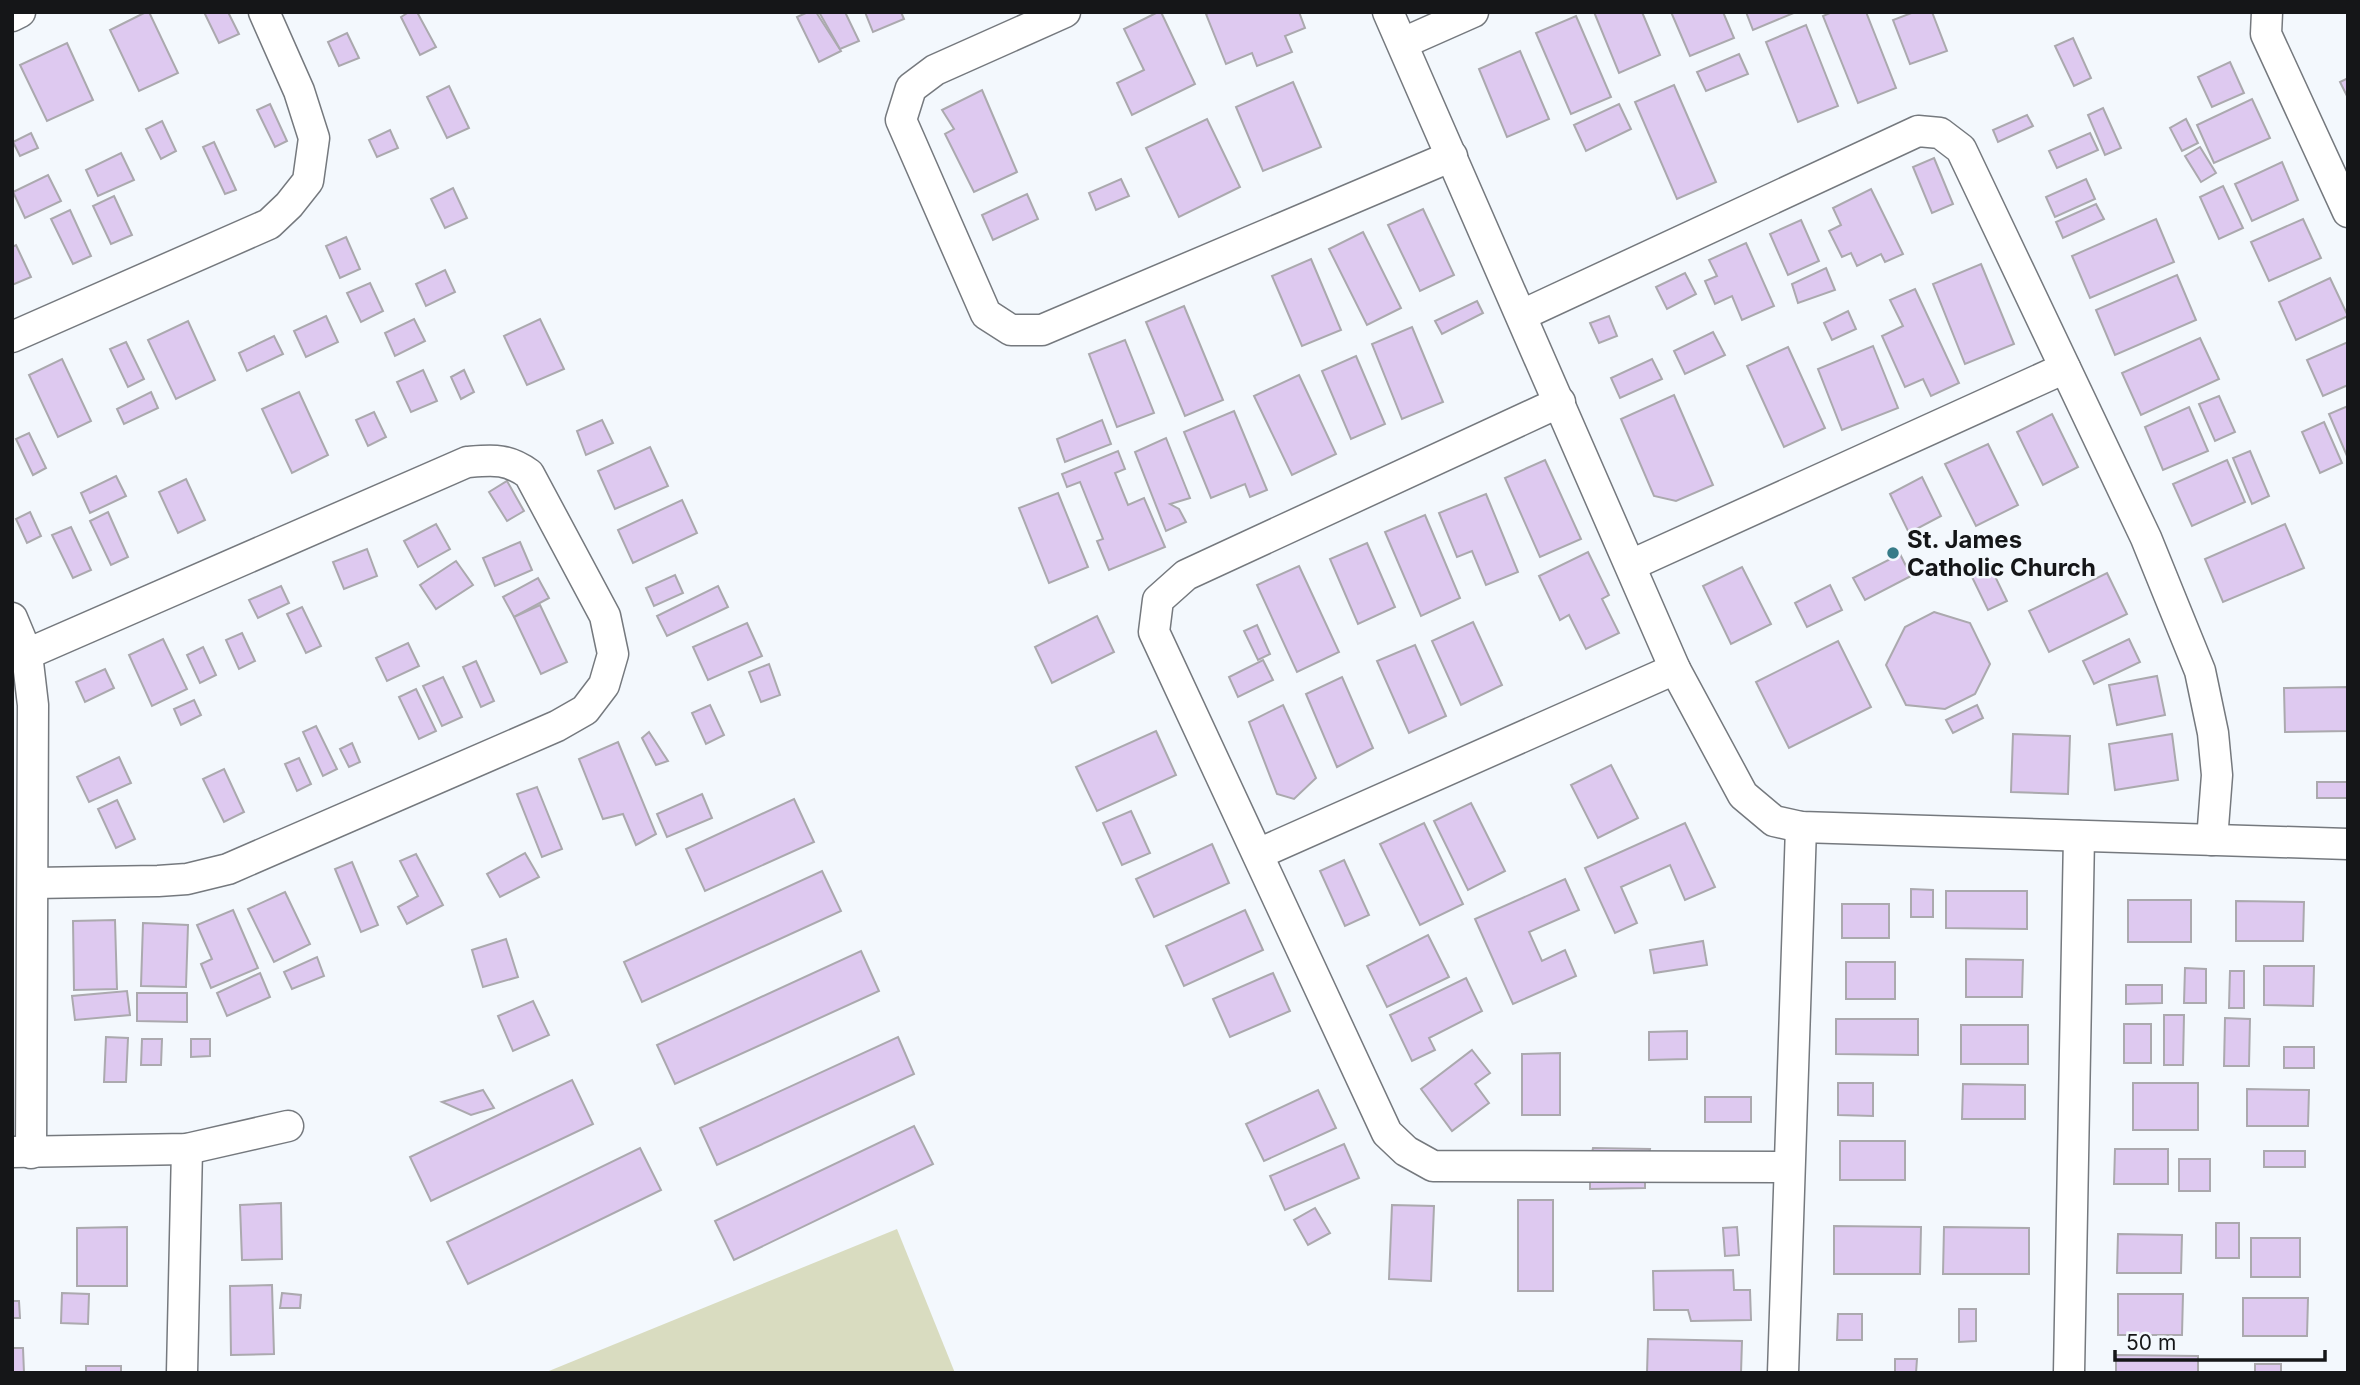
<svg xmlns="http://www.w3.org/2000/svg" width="2360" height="1385" viewBox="0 0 2360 1385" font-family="Inter,sans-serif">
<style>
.green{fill:#d9dcc0}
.building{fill:#dec9f0;stroke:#aba9ae;stroke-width:2}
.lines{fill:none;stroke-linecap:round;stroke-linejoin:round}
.minor-casing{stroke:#75797e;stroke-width:33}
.minor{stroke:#fff;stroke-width:30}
.poi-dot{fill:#367b88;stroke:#f3f8fd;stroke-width:2.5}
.labels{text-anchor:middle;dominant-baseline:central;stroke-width:5;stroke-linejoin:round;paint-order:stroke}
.poi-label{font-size:24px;font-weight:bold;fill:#151618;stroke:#f3f8fd;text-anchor:start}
</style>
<rect width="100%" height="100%" fill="#f3f8fd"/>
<path class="green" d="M897 1229 955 1373H544Z"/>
<g class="building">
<path d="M146 12H149L178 73 139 91 110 30Z"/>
<path d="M204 12H228L239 34 219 43Z"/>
<path d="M409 12H417L436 47 420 55 401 17Z"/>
<path d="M808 12H816L841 51 819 62 797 17Z"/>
<path d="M819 12H845L859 41 840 49Z"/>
<path d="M865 12H901L904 19 873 32Z"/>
<path d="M1158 12H1161L1195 84 1132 115 1117 83 1144 70 1124 29Z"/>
<path d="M1210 12H1299L1305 28 1285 36 1292 52 1257 66 1252 53 1226 64 1206 14Z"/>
<path d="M1594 12H1642L1660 55 1619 73Z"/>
<path d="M1671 12H1723L1734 38 1690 56Z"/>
<path d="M1746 12H1796L1753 30Z"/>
<path d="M1832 12H1866L1896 88 1858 103 1823 16Z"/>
<path d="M1914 12H1932L1947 51 1910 64 1893 20Z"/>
<path d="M1576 16 1611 97 1571 114 1536 33Z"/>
<path d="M1806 25 1838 106 1798 122 1766 42Z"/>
<path d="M347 33 359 58 339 66 328 42Z"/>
<path d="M2073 38 2091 78 2074 86 2055 46Z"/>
<path d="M67 43 93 100 47 121 20 65Z"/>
<path d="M1520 51 1549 119 1507 137 1479 69Z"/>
<path d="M1739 54 1748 74 1706 91 1697 72Z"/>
<path d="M2230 62 2244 93 2212 107 2198 77Z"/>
<path d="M2348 78V98L2340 82Z"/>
<path d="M1293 82 1321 147 1263 171 1236 107Z"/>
<path d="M1674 85 1716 182 1677 199 1635 102Z"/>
<path d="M449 86 469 128 447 138 427 97Z"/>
<path d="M982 90 1017 172 974 192 945 134 954 129 942 110Z"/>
<path d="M2252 99 2270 138 2214 163 2197 125Z"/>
<path d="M270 104 287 141 275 147 257 110Z"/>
<path d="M1619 104 1631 129 1586 151 1574 125Z"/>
<path d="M2103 108 2121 148 2105 155 2088 115Z"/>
<path d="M2027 115 2033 126 1998 142 1993 130Z"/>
<path d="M1207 119 1240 187 1179 217 1146 148Z"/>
<path d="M2186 119 2198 143 2182 151 2170 128Z"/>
<path d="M162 121 176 151 161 159 146 129Z"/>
<path d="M390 130 398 148 377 157 369 140Z"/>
<path d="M31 133 38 148 20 156 13 142Z"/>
<path d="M2090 133 2098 150 2057 168 2049 151Z"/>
<path d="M214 142 236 190 225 194 203 147Z"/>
<path d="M2200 147 2216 173 2201 182 2185 156Z"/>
<path d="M121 153 134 180 98 196 86 170Z"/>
<path d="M1934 158 1953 204 1932 213 1913 167Z"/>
<path d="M2282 162 2298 200 2252 221 2235 184Z"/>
<path d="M48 175 61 201 25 218 13 192Z"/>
<path d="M1121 179 1129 196 1096 210 1089 193Z"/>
<path d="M2086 179 2095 199 2055 217 2046 197Z"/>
<path d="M2223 186 2243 228 2219 239 2200 197Z"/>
<path d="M453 188 467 218 445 228 431 199Z"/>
<path d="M1871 189 1903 254 1885 262 1881 254 1857 266 1851 253 1842 257 1829 231 1841 225 1833 208Z"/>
<path d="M1027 194 1038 219 993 240 982 215Z"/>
<path d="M114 196 132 235 111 244 93 206Z"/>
<path d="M2096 204 2104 219 2063 238 2056 222Z"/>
<path d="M1423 209 1454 275 1420 291 1388 225Z"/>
<path d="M70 210 91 256 73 264 51 219Z"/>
<path d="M2156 219 2174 262 2090 298 2072 256Z"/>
<path d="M2303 219 2321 258 2269 281 2251 242Z"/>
<path d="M1801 220 1819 261 1788 275 1770 234Z"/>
<path d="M1363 232 1401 308 1367 325 1329 249Z"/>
<path d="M346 237 360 269 340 278 326 246Z"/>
<path d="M1746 243 1774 306 1742 320 1732 296 1715 304 1705 281 1717 276 1709 260Z"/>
<path d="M16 245 31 277 12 285V247Z"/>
<path d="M1311 259 1341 330 1302 346 1272 276Z"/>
<path d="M1981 264 2014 344 1965 364 1933 284Z"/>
<path d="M1826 268 1835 290 1798 303 1792 284Z"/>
<path d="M445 270 455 292 426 306 416 284Z"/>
<path d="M1685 273 1696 294 1667 309 1656 287Z"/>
<path d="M2177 275 2196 320 2115 355 2096 310Z"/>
<path d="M2330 278 2348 316 2296 340 2279 302Z"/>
<path d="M370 283 383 311 361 322 347 293Z"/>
<path d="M1915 289 1959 383 1931 396 1923 379 1905 387 1882 336 1903 326 1890 300Z"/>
<path d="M1477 301 1483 313 1442 334 1435 321Z"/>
<path d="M1184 306 1223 400 1185 416 1146 322Z"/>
<path d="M1848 311 1856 329 1832 340 1824 323Z"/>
<path d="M326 316 338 342 306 357 294 331Z"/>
<path d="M1609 316 1617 336 1599 343 1590 323Z"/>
<path d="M414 319 425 341 395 356 385 333Z"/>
<path d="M540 319 564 369 527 385 504 336Z"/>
<path d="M188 321 215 380 176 399 148 340Z"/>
<path d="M1412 327 1443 402 1402 419 1372 344Z"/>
<path d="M1713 332 1725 355 1685 374 1674 351Z"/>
<path d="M274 336 283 354 247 371 239 353Z"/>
<path d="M2200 338 2219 379 2141 415 2122 373Z"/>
<path d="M1125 340 1154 413 1117 427 1089 354Z"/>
<path d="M126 342 144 379 128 387 110 349Z"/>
<path d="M2348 342V385L2323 396 2307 360Z"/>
<path d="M1873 346 1898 408 1842 430 1818 369Z"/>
<path d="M1788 347 1825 428 1784 447 1747 366Z"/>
<path d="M1356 356 1385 424 1351 439 1322 371Z"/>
<path d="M62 359 91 421 58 437 29 375Z"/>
<path d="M1652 359 1662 379 1620 398 1611 378Z"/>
<path d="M423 370 437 401 411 412 397 382Z"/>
<path d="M464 370 474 392 461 399 451 377Z"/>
<path d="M1299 375 1336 454 1292 475 1254 396Z"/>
<path d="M151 392 158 408 124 424 117 409Z"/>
<path d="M299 392 328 455 292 473 262 409Z"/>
<path d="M1674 395 1713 485 1676 501 1654 496 1621 419Z"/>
<path d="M2219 396 2235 432 2215 441 2199 404Z"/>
<path d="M2348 406V455L2347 456 2329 414Z"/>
<path d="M2189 407 2208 451 2163 470 2145 427Z"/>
<path d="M1234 411 1267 490 1250 497 1245 484 1211 498 1184 432Z"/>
<path d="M374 412 386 437 368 446 356 420Z"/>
<path d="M2052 414 2078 467 2043 485 2017 432Z"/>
<path d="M602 420 613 443 586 455 577 431Z"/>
<path d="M1102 420 1111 444 1065 462 1057 439Z"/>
<path d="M2324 422 2342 463 2320 473 2302 432Z"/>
<path d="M29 433 46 468 33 475 16 439Z"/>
<path d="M1166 438 1190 498 1170 504 1179 509 1186 522 1166 531 1135 452Z"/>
<path d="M1988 444 2018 505 1976 526 1945 464Z"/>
<path d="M650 447 668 486 615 509 598 471Z"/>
<path d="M1118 451 1125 469 1115 473 1128 505 1144 498 1165 547 1109 570 1097 541 1103 539 1080 482 1067 487 1062 474Z"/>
<path d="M2250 451 2269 496 2252 504 2233 458Z"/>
<path d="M1545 460 1581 539 1540 557 1505 478Z"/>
<path d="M2227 460 2245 502 2192 526 2173 484Z"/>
<path d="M116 476 126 496 90 513 81 493Z"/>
<path d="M1922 477 1941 516 1909 533 1890 494Z"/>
<path d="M186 479 205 520 178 533 159 492Z"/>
<path d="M507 481 524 511 507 521 489 492Z"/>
<path d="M1058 493 1088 567 1049 583 1019 508Z"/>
<path d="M1486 494 1518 572 1486 585 1472 551 1457 557 1439 513Z"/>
<path d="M682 500 697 533 633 563 618 530Z"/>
<path d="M30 512 41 536 27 543 16 519Z"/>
<path d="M108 512 128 557 111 565 90 521Z"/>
<path d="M1425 515 1460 598 1421 616 1385 532Z"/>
<path d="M436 524 450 549 418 567 404 541Z"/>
<path d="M2285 524 2304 568 2223 602 2205 559Z"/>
<path d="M71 527 91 570 73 578 52 535Z"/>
<path d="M520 542 532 570 495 586 483 558Z"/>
<path d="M1367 543 1395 607 1358 624 1330 559Z"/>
<path d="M367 549 377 576 344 589 333 562Z"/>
<path d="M1588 552 1609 595 1602 599 1619 633 1586 649 1569 615 1560 620 1539 576Z"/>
<path d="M1900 554 1911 576 1865 600 1853 578Z"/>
<path d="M456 561 473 585 436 609 420 585Z"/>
<path d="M1299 566 1339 652 1297 672 1257 585Z"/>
<path d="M1742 567 1771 624 1731 644 1703 586Z"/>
<path d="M1991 568 2007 601 1988 610 1972 577Z"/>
<path d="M2107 573 2127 614 2049 652 2029 611Z"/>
<path d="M675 575 683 593 654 606 646 588Z"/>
<path d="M538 578 549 598 514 617 503 597Z"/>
<path d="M1830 585 1842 610 1807 627 1795 603Z"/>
<path d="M281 586 289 603 258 618 249 600Z"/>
<path d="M718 586 728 607 667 636 657 616Z"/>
<path d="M540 605 567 662 541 674 514 617Z"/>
<path d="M302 607 321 646 306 653 287 614Z"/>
<path d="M1934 612 1970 623 1990 664 1975 694 1945 709 1906 705 1886 665 1905 627Z"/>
<path d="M1097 616 1114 652 1052 683 1035 647Z"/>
<path d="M1473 622 1502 685 1461 705 1432 641Z"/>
<path d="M747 623 762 656 708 680 693 647Z"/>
<path d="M1257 625 1270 654 1258 660 1244 631Z"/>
<path d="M242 633 255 661 239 669 226 640Z"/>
<path d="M163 639 187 689 152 706 129 655Z"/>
<path d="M2129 639 2140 662 2094 684 2083 661Z"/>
<path d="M1838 641 1871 707 1789 748 1756 682Z"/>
<path d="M408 643 419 666 387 681 376 658Z"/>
<path d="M1415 645 1446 716 1409 733 1377 661Z"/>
<path d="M203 647 216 675 200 683 187 655Z"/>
<path d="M1263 660 1273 680 1238 697 1229 677Z"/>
<path d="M476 661 494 701 481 707 463 667Z"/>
<path d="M769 664 780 695 761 702 749 672Z"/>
<path d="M105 669 114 688 85 702 76 682Z"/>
<path d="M2157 676 2165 715 2117 725 2109 685Z"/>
<path d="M443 677 462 717 442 726 423 686Z"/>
<path d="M1342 677 1373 748 1337 767 1306 694Z"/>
<path d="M2348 687V731L2285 732 2284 688Z"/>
<path d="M416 689 436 731 419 739 399 697Z"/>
<path d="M194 700 201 715 181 725 174 709Z"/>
<path d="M710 705 724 735 706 744 692 713Z"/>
<path d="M1283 705 1316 778 1294 799 1277 794 1249 722Z"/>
<path d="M1977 705 1983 718 1953 733 1946 720Z"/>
<path d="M316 726 337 769 323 776 303 732Z"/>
<path d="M1156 731 1176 775 1097 811 1076 767Z"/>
<path d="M649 732 668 761 656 765 642 738Z"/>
<path d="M2013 734 2070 736 2068 794 2011 792Z"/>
<path d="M2172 734 2178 780 2115 790 2109 744Z"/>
<path d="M618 742 656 834 636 845 623 814 603 819 579 759Z"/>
<path d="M352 743 360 762 349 767 340 749Z"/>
<path d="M119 757 131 783 89 802 77 777Z"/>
<path d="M299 758 311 784 297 791 285 764Z"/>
<path d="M1611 765 1638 818 1598 838 1571 785Z"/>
<path d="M224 769 244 812 224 822 203 779Z"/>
<rect x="2317" y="782" width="31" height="16"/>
<path d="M537 787 562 849 542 857 517 794Z"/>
<path d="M702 794 712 818 667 837 657 814Z"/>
<path d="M794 799 814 842 705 891 686 849Z"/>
<path d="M117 800 135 839 116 848 98 809Z"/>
<path d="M1471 803 1505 871 1468 890 1434 821Z"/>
<path d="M1131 811 1150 853 1122 865 1103 823Z"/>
<path d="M1424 823 1463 904 1420 925 1380 844Z"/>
<path d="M1685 823 1715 887 1685 900 1670 865 1621 887 1637 923 1615 933 1585 868Z"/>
<path d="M1212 844 1229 883 1154 917 1136 879Z"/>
<path d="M525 853 539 877 500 897 487 874Z"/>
<path d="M416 854 443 905 407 924 398 907 418 896 400 861Z"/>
<path d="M1344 860 1369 915 1345 926 1320 871Z"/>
<path d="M352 862 378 925 361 932 335 869Z"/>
<path d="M822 871 841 911 642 1002 624 962Z"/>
<path d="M1565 879 1579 910 1529 932 1542 961 1565 950 1576 976 1513 1004 1475 919Z"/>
<path d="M1911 889 1933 890V917H1911Z"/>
<path d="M1946 891H2027V929L1946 928Z"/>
<path d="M285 892 310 944 274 962 248 909Z"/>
<rect x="2128" y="900" width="63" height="42"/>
<path d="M2236 901 2304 902 2303 941H2236Z"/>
<rect x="1842" y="904" width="47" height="34"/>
<path d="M233 910 258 968 211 988 201 964 212 959 197 925Z"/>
<path d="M1245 910 1263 950 1184 986 1166 946Z"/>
<path d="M115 920 117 989 74 990 73 921Z"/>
<path d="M143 923 188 925 186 987 141 986Z"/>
<path d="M1428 935 1449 977 1387 1007 1367 966Z"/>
<path d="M506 939 518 977 483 987 472 950Z"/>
<path d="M1703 941 1707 965 1654 973 1650 950Z"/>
<path d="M861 951 879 991 675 1084 657 1045Z"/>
<path d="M317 957 324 976 292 989 284 972Z"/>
<path d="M1966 959 2023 960 2022 997H1966Z"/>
<rect x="1846" y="962" width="49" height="37"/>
<path d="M2264 966H2314L2313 1006 2264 1005Z"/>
<path d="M2185 968 2206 969V1003H2184Z"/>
<path d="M2230 971H2244V1008H2229Z"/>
<path d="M260 973 270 997 227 1016 217 993Z"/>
<path d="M1273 973 1290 1011 1230 1037 1213 999Z"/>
<path d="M1466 978 1482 1011 1429 1038 1435 1050 1412 1061 1390 1015Z"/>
<path d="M2126 985H2162V1003L2126 1004Z"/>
<path d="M127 991 130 1015 75 1020 72 996Z"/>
<path d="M137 993H187V1022L137 1021Z"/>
<path d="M533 1001 549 1035 513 1051 498 1016Z"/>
<path d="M2164 1015H2184L2183 1065H2164Z"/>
<path d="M2225 1018 2250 1019 2249 1066H2224Z"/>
<path d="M1836 1019H1918V1055L1836 1054Z"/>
<rect x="2124" y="1024" width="27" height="39"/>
<rect x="1961" y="1025" width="67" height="39"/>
<path d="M1687 1031V1059L1649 1060V1032Z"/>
<path d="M106 1037 128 1038 126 1082H104Z"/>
<path d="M898 1037 914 1074 717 1165 700 1128Z"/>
<path d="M142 1039H162L161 1065H141Z"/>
<path d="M191 1039H210V1056L191 1057Z"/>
<rect x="2284" y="1047" width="30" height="21"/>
<path d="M1472 1050 1490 1073 1475 1084 1489 1103 1452 1131 1421 1089Z"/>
<path d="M1560 1053V1115H1522V1054Z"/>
<path d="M572 1080 593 1124 431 1201 410 1157Z"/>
<path d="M1838 1083H1873V1116L1838 1115Z"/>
<rect x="2133" y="1083" width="65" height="47"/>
<path d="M1963 1084 2025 1085V1119H1962Z"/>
<path d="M2247 1089 2309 1090 2308 1126H2247Z"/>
<path d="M483 1090 494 1108 471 1115 442 1102Z"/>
<path d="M1318 1090 1336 1128 1264 1161 1246 1124Z"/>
<rect x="1705" y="1097" width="46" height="25"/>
<path d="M914 1126 933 1164 734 1260 715 1221Z"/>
<rect x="1840" y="1141" width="65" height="39"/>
<path d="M1344 1144 1359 1178 1285 1210 1270 1176Z"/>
<path d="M640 1148 661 1190 468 1284 447 1242Z"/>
<path d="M1593 1148 1650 1149 1648 1160 1591 1158Z"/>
<path d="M2115 1149H2168V1184H2114Z"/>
<rect x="2264" y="1151" width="41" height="16"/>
<rect x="2179" y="1159" width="31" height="32"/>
<path d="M1645 1176V1188L1590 1189V1177Z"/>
<rect x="1518" y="1200" width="35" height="91"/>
<path d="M281 1203 282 1259 242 1260 240 1205Z"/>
<path d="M1392 1205 1434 1206 1431 1281 1389 1279Z"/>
<path d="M1315 1208 1330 1233 1308 1245 1294 1220Z"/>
<rect x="2216" y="1223" width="23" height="35"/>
<path d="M1834 1226 1921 1227 1920 1274H1834Z"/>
<path d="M127 1227V1286H77V1228Z"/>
<path d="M1737 1227 1739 1255 1725 1256 1723 1228Z"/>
<path d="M1944 1227 2029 1228V1274H1943Z"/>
<path d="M2118 1234 2182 1235 2181 1273H2117Z"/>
<rect x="2251" y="1238" width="49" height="39"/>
<path d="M1733 1270 1734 1290H1750L1751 1320 1691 1321 1688 1310H1654L1653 1271Z"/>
<path d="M272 1285 274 1354 231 1355 230 1286Z"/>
<path d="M62 1293 89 1294 88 1324 61 1323Z"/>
<path d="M282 1293 301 1295 300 1308H280Z"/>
<path d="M2118 1294H2183L2182 1335H2118Z"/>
<path d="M2243 1298H2308L2307 1336H2243Z"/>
<path d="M12 1301H19L20 1318H12Z"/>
<path d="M1959 1309H1976V1341L1959 1342Z"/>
<path d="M1838 1314H1862V1340H1837Z"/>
<path d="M1648 1339 1742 1341 1741 1373H1647Z"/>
<path d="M12 1348H23L24 1373H12Z"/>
<path d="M2116 1355 2198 1356V1373H2116Z"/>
<path d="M1895 1359H1917L1916 1373H1895Z"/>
<rect x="2255" y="1364" width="26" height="9"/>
<rect x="86" y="1366" width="35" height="7"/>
</g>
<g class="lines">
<defs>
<g id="minor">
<path d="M1065 12 935 70 911 88 901 120 986 314 1011 330H1042L1452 156"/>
<path d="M1388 12 1675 669 1743 795 1774 821 1801 827 2348 844"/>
<path d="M2267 12 2266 34 2348 212"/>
<path d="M12 16 20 12"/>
<path d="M1403 43 1473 12"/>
<path d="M1522 315 1918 131 1940 133 1961 149 2146 538 2200 671 2213 733 2217 775 2212 840"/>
<path d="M12 337 269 224 289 205 308 181 314 138 299 91 264 12"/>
<path d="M1560 402 1186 575 1158 600 1154 632 1387 1133 1406 1151 1433 1166 1789 1167"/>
<path d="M1631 565 2065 368"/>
<path d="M12 618 27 654 33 705 31 1153"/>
<path d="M27 654 467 462C493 460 507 458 529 474L605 616 613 654 604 685 585 710 557 726 228 869 187 879 158 881 33 883"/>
<path d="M1258 854 1675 669"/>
<path d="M12 1152 187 1149 288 1126"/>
<path d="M182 1373 187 1149"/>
<path d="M1783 1373 1801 827"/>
<path d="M2069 1373 2079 836"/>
</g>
</defs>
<use href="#minor" class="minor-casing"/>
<use href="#minor" class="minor"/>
</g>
<circle class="poi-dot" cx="1893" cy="553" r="7"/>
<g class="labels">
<g class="poi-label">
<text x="1907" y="539">St. James<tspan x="1907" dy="28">Catholic Church</tspan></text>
</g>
</g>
<rect width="2360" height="1385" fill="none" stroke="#151618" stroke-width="28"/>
<path d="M2115 1350v10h210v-10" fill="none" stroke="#151618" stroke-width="3.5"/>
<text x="2126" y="1350" font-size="21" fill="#151618" stroke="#f3f8fd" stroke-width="5" paint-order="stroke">50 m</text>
</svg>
